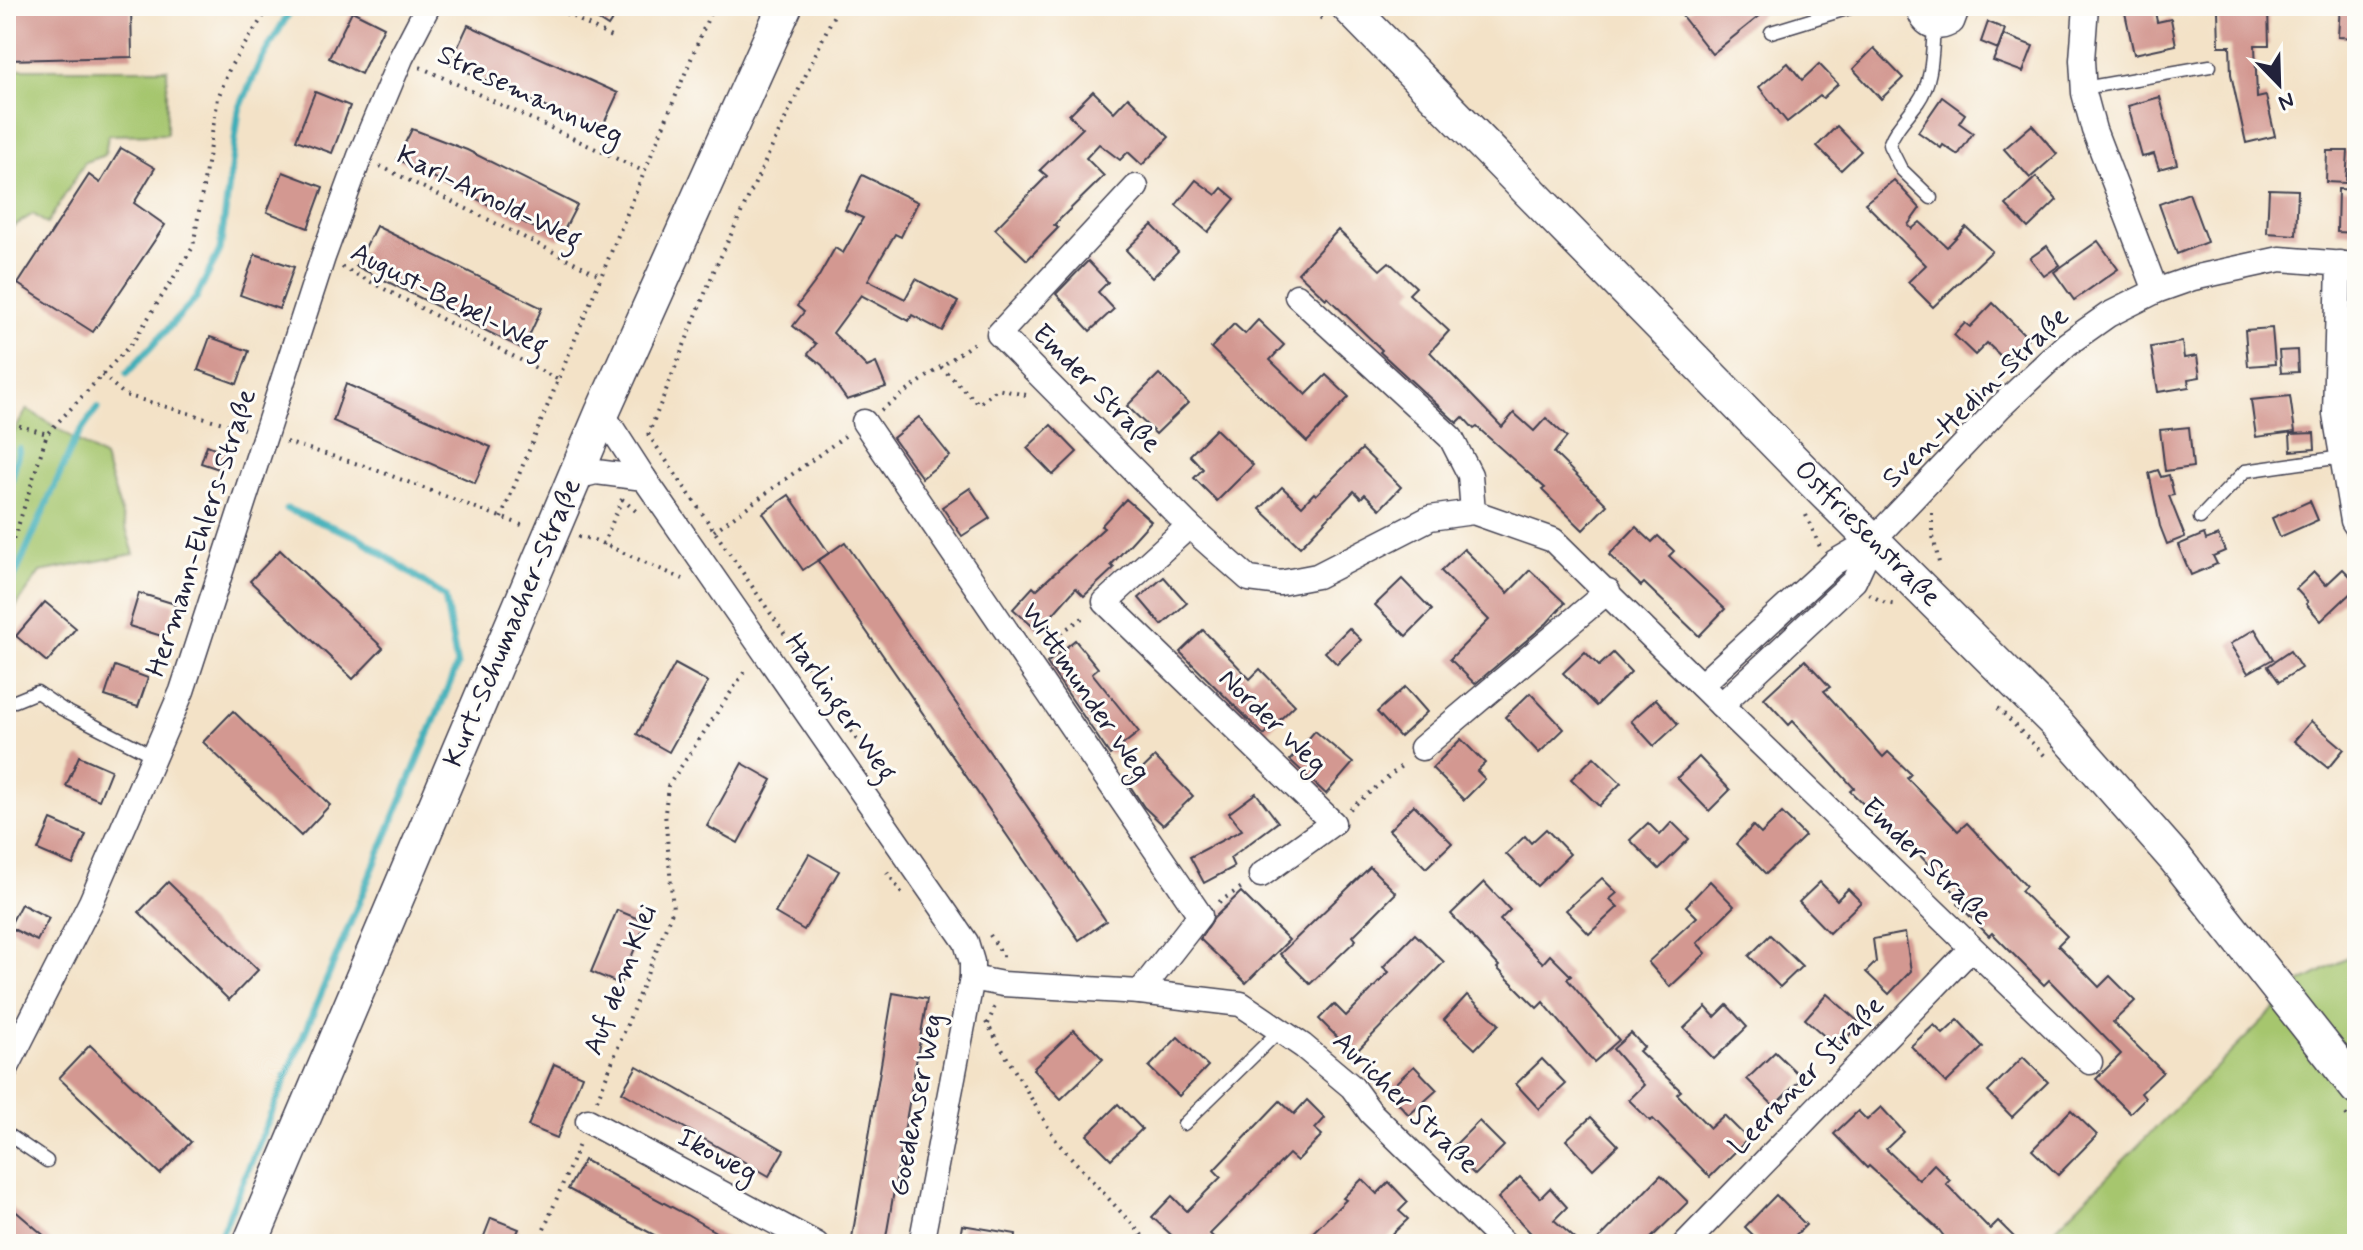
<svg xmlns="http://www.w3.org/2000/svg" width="2363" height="1250" viewBox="0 0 2363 1250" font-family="Mynerve,sans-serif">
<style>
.green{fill:#a6c66e;stroke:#647454;stroke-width:2}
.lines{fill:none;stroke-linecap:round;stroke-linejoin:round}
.stream{stroke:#3daeb8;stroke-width:7}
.building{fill:#d39891}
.lane-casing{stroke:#413f50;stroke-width:15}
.street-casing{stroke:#413f50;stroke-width:27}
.secondary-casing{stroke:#413f50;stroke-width:37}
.path{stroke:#413f50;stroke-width:4;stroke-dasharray:2 6;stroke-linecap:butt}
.lane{stroke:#fff;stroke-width:12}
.street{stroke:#fff;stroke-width:24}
.secondary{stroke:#fff;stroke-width:34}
.labels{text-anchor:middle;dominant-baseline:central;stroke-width:6;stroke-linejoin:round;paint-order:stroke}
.street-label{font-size:28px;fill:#22223b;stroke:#fdfcf7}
</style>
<rect width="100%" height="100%" fill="#fdfcf7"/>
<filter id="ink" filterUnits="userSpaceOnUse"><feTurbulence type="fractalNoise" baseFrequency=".0125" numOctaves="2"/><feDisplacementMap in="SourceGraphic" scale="16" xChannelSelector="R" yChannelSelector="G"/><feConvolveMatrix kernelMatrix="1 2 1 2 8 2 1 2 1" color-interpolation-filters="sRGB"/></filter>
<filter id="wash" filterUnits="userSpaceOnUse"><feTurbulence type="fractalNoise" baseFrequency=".006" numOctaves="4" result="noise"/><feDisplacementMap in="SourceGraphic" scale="32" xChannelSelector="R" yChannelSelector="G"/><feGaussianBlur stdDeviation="1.8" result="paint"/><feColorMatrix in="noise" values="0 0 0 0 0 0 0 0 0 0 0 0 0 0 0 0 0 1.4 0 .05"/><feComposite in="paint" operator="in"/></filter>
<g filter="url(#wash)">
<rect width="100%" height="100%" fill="#f3e2c7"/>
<g class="green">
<path d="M6 69H167V134L108 135 105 155 85 162 47 224 33 214 14 226C1 198 5 167 10 137H6Z"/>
<path d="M27 409 104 458 134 554 40 572 6 621V446Z"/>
<path d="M2357 953V1244H2040L2301 982Z"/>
</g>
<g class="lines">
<g class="stream">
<path d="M127 373 196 298 220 250 239 110 260 62 293 6"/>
<path d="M6 503 19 449"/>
<path d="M6 527H10"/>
<path d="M6 589 12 582 75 440 97 408"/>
<path d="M217 1244 457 666 445 597 358 537 287 509"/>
</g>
</g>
<g id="blocks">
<g class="building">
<path d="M6 6H131L132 57 6 60Z"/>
<path d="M577 6H621L608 26Z"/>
<path d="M1694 6H1772L1712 54 1682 16Z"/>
<path d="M2134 6H2154L2157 22 2171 19 2176 45 2134 54 2124 8Z"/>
<path d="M2340 6H2357V38L2338 37Z"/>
<path d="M2268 9 2269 45H2255L2257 98 2266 96 2275 136 2246 143 2231 74 2230 46H2219L2218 10Z"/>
<path d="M352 11 384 27 361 74 329 58Z"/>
<path d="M1988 22 2005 29 1998 49 1981 42Z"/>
<path d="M468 25 618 93 600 132 450 64Z"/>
<path d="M2004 35 2033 46 2023 72 1993 61Z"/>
<path d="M1874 48 1903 78 1881 99 1853 69Z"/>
<path d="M1788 63 1802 80 1819 64 1838 84 1823 98 1820 96 1787 122 1759 87Z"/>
<path d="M1093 91 1114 112 1128 97 1169 137 1142 165 1128 152 1120 160 1099 144 1086 158 1104 176 1054 225 1058 228 1027 260 995 229 1047 176 1040 170 1083 128 1069 115Z"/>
<path d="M315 92 350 106 332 153 296 140Z"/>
<path d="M1942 97 1965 114 1959 123 1973 133 1958 155 1943 145 1941 148 1918 132Z"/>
<path d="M2160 97 2177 164 2159 169 2154 154 2142 157 2128 106Z"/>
<path d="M2032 125 2057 154 2030 178 2004 149Z"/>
<path d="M1837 126 1861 151 1841 170 1817 146Z"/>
<path d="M412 129 467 150 577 205 559 240 397 159Z"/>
<path d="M121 148 155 168 134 203 165 225 93 332 18 284 89 175 100 183Z"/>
<path d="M2327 151H2348L2346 183 2326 182Z"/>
<path d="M283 172 323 187 308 228 267 212Z"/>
<path d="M862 175 918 202 901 237 895 234 868 280 905 299 916 279 958 302 942 331 912 315 909 321 861 295 833 333 867 367 876 363 886 387 847 400 822 365 808 354 816 344 793 326 804 312 797 306 818 278 835 248 843 253 863 218 845 210Z"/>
<path d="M2036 177 2057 200 2028 228 2006 205Z"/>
<path d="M1196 180 1216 195 1222 188 1235 199 1208 232 1176 205Z"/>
<path d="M1894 180 1920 208 1908 225 1912 229 1920 222 1947 247 1966 227 1992 251 1933 307 1908 282 1926 265 1865 203Z"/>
<path d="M2269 189 2298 190 2296 235 2267 233Z"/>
<path d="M2338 189 2357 190V233L2337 232Z"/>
<path d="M2189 193 2207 242 2177 254 2159 204Z"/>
<path d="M1152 225 1178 252 1152 278 1126 250Z"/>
<path d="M376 226 542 308 523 349 356 266Z"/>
<path d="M1338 230 1380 270 1389 262 1416 287 1409 294 1449 331 1430 352 1502 427 1514 413 1534 431 1546 418 1567 437 1554 453 1607 505 1583 530 1542 490 1545 488 1477 427 1474 429 1463 417 1457 423 1380 352 1382 350 1327 297 1326 299 1298 273Z"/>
<path d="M2098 241 2118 269 2074 300 2054 272Z"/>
<path d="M2047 246 2060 265 2044 276 2030 258Z"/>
<path d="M255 254 294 267 279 309 240 295Z"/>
<path d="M1088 261 1108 282 1098 292 1114 309 1090 331 1056 294Z"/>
<path d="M1993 303 2028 338 2006 361 1987 343 1975 355 1954 335 1965 323 1970 327Z"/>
<path d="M1258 320 1284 345 1270 360 1306 395 1326 375 1349 397 1307 442 1211 348 1234 324 1245 334Z"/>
<path d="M2272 328 2275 364 2248 366 2245 330Z"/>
<path d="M210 337 249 351 237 384 198 370Z"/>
<path d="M2182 342 2184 358 2197 356 2200 377 2188 379 2189 387 2158 392 2151 347Z"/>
<path d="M2297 350 2298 372 2281 373 2279 351Z"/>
<path d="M1159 374 1188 403 1156 434 1127 406Z"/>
<path d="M346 384 491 447 475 483 333 421Z"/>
<path d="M2290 396 2295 432 2256 437 2251 400Z"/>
<path d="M919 417 950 456 922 478 893 438Z"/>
<path d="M1051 425 1077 452 1053 475 1027 448Z"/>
<path d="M2189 427 2193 467 2165 471 2160 430Z"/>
<path d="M1216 429 1253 465 1217 501 1194 478 1203 469 1190 455Z"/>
<path d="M2314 433 2315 449 2291 451 2290 434Z"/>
<path d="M207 445 225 452 219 469 201 463Z"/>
<path d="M1362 449 1401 487 1380 509 1365 494 1361 498 1354 491 1300 547 1260 509 1282 487 1302 506 1314 493 1316 495Z"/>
<path d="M2158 470 2161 477 2169 475 2174 495 2169 496 2185 537 2167 544 2160 526 2149 473Z"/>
<path d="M970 488 990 518 962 536 942 507Z"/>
<path d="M789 495 829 553 803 570 763 513Z"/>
<path d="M1126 499 1151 521 1111 565 1114 568 1084 596 1076 588 1038 631 1013 609 1033 587 1036 590 1104 528 1101 526Z"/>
<path d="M2310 501 2318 520 2280 537 2272 518Z"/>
<path d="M1636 527 1652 542 1658 536 1674 551 1669 556 1725 609 1699 636 1644 583 1641 586 1609 555Z"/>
<path d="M2204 534 2206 540 2218 535 2225 551 2213 556 2217 564 2191 575 2178 545Z"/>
<path d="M845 542 1106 921 1079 940 818 561Z"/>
<path d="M1464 549 1508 593 1530 570 1565 603 1547 623 1475 684 1450 659 1489 620 1441 571Z"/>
<path d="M280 550 383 648 353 679 250 581Z"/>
<path d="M2343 569 2357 583V587L2321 621 2306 604 2308 602 2296 589 2314 572 2326 585Z"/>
<path d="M1164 577 1187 603 1162 625 1139 598Z"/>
<path d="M1402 579 1432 610 1406 636 1375 605Z"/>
<path d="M139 593 175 604 165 637 129 626Z"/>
<path d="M45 602 76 628 47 662 16 636Z"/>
<path d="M1349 628 1361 640 1337 664 1325 652Z"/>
<path d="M2255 629 2273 659 2248 673 2230 644Z"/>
<path d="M1203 630 1250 679 1260 669 1295 705 1264 735 1180 652Z"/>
<path d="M1075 640 1098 668 1092 673 1139 732 1110 755 1047 663Z"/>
<path d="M2290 651 2301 668 2279 682 2268 666Z"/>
<path d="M1585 652 1599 666 1613 653 1631 672 1596 706 1563 673Z"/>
<path d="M1805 660 1830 687 1824 691 1883 757 1888 752 1911 774 1907 778 1958 831 1967 823 2026 886 2021 891 2067 936 2058 945 2099 987 2110 976 2135 1001 2113 1022 2163 1072 2141 1093 2145 1098 2130 1113 2096 1079 2121 1054 2049 980 2044 985 1992 933 1989 936 1958 904 1962 900 1912 847 1910 849 1850 791 1854 788 1793 721 1789 725 1764 698Z"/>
<path d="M675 664 708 682 669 752 637 734Z"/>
<path d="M115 666 148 678 138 707 105 696Z"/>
<path d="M1405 687 1427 712 1400 737 1377 712Z"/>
<path d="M1530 693 1564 729 1539 753 1505 717Z"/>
<path d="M1656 699 1678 724 1654 746 1631 721Z"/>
<path d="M233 711 330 805 301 836 203 742Z"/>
<path d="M2311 721 2344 749 2328 768 2294 741Z"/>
<path d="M1315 731 1353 763 1326 794 1290 760Z"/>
<path d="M1461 739 1485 763 1477 771 1485 779 1464 800 1432 768Z"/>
<path d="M79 756 111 770 99 800 66 786Z"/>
<path d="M1155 757 1193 796 1163 825 1144 807 1128 783Z"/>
<path d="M1594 757 1621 783 1599 806 1571 779Z"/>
<path d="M1699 757 1730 790 1709 811 1677 778Z"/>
<path d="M742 763 772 780 738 843 707 826Z"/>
<path d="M1256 793 1278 822 1230 858 1234 867 1204 883 1190 857 1242 830 1229 813Z"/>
<path d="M1414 805 1452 843 1426 868 1389 830Z"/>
<path d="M1782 813 1805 836 1766 874 1736 844 1753 826 1761 834Z"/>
<path d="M51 820 86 835 73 865 38 850Z"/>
<path d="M1672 822 1689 839 1659 869 1630 840 1648 823 1660 835Z"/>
<path d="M1546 829 1570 854 1537 886 1506 854 1525 836 1531 843Z"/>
<path d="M809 854 839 871 804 930 775 913Z"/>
<path d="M1370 867 1396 893 1353 936 1356 940 1310 984 1280 954Z"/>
<path d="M1602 878 1617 893 1610 899 1618 907 1589 934 1566 910Z"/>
<path d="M1710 881 1734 906 1697 943 1706 953 1670 987 1648 962 1697 917 1686 906Z"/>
<path d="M168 882 258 970 229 1000 139 912Z"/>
<path d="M1484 882 1510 910 1500 920 1543 963 1550 955 1571 976 1567 979 1619 1040 1594 1062 1543 1002 1537 1008 1497 968 1499 966 1451 914Z"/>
<path d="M1820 882 1837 900 1848 889 1861 902 1829 933 1799 902Z"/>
<path d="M1241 892 1289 940 1246 983 1200 939 1214 918Z"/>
<path d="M21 904 49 918 37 941 9 927Z"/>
<path d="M617 910 646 922 620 984 591 972Z"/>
<path d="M1905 933 1911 971 1889 994 1866 972 1876 962 1873 939Z"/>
<path d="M1415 934 1444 962 1354 1054 1319 1019 1334 1004 1346 1016 1389 972 1383 967Z"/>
<path d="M1770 935 1802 966 1780 987 1749 956Z"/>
<path d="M893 993 927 999 885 1243 852 1238Z"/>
<path d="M1827 994 1860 1023 1838 1048 1805 1019Z"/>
<path d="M1467 995 1499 1024 1475 1049 1444 1020Z"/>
<path d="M1727 1005 1747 1027 1714 1059 1684 1028 1706 1007 1715 1017Z"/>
<path d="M1958 1020 1983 1047 1946 1083 1911 1046 1934 1025 1943 1034Z"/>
<path d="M1074 1030 1103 1059 1061 1099 1033 1069Z"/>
<path d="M1631 1033 1644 1047 1639 1051 1681 1091 1677 1094 1710 1128 1724 1115 1748 1139 1710 1177 1653 1119 1650 1121 1629 1100 1644 1085 1613 1049Z"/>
<path d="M1178 1037 1208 1066 1179 1096 1149 1067Z"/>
<path d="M90 1045 191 1142 160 1174 59 1078Z"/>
<path d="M1775 1052 1802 1078 1774 1106 1747 1079Z"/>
<path d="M2023 1057 2048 1082 2012 1117 1988 1092Z"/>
<path d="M1542 1059 1566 1084 1539 1109 1516 1084Z"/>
<path d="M554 1064 582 1076 557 1138 528 1126Z"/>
<path d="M637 1066 784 1150 769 1176 622 1092Z"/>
<path d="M1414 1066 1437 1090 1409 1115 1387 1091Z"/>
<path d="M1307 1100 1325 1118 1315 1129 1322 1135 1297 1161 1289 1154 1210 1234 1221 1244H1181L1152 1217 1172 1196 1187 1211 1221 1177 1214 1170 1280 1101 1294 1114Z"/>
<path d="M1118 1104 1142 1129 1111 1159 1087 1135Z"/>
<path d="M1881 1107 1904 1132 1886 1149 1919 1180 1934 1164 1950 1180 1946 1184 1990 1229 1998 1221 2021 1244H1950L1939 1230 1869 1166 1867 1168 1834 1134 1858 1111 1867 1120Z"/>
<path d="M2071 1110 2097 1135 2058 1175 2032 1150Z"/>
<path d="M1591 1117 1618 1145 1593 1169 1566 1140Z"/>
<path d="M1479 1121 1504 1146 1475 1175 1450 1150Z"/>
<path d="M584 1160 685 1214 736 1244H671L568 1189Z"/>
<path d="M1661 1175 1688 1202 1645 1244H1594Z"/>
<path d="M1520 1177 1540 1198 1550 1188 1567 1207 1554 1220 1581 1244H1541L1498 1198Z"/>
<path d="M1362 1179 1377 1194 1389 1182 1408 1202 1399 1211 1408 1219 1382 1244H1301L1346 1200 1343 1198Z"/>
<path d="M1776 1195 1806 1225 1786 1244H1762L1745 1227Z"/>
<path d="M6 1203 54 1244H6Z"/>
<path d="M491 1218 519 1229 512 1244H481Z"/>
<path d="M962 1225 1016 1234 1015 1244H959Z"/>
</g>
</g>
</g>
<g filter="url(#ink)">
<use href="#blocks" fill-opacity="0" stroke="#413f50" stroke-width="2"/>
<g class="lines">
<defs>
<g id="lane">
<path d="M1771 32 1856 6"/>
<path d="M2084 88 2210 66"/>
<path d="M1931 198 1901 169 1889 145C1895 128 1907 117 1918 102 1933 81 1932 52 1934 27"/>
<path d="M2200 518 2245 471 2342 457"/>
<path d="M15 701 37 692 62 709 156 757"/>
<path d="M1184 1124 1280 1030"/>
<path d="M6 1133 47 1161"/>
</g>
<g id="street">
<path d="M1919 6C1920 24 1936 33 1952 22L1958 6"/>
<path d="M2086 6 2082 60 2084 93 2094 130 2156 291"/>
<path d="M1136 187 999 334 1189 526 1249 579 1280 583 1317 576 1430 518 1473 512 1553 540 1726 710 2090 1062"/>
<path d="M2339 263 2335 414 2353 521 2357 527"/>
<path d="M1297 296 1451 438 1470 475 1473 512"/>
<path d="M602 413 644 478 966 942 972 962V978L921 1244"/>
<path d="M864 422 1200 915 1140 992"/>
<path d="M576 477 596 472 644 478"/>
<path d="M1189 526 1105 602 1333 823 1261 875"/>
<path d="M1701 685 1835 562 1873 540 2000 407 2067 344 2108 315 2156 291 2193 278 2280 259 2357 265"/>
<path d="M1721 705 1854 581 1873 540"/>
<path d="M1422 748 1608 591"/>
<path d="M972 978 1003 984 1140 992 1241 1004 1303 1046 1352 1087 1371 1113 1505 1244"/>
<path d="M6 1069 91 902 182 691 323 257 360 156 401 58 428 6"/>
<path d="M588 1121 816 1244"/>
<path d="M1685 1244 1971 949"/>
</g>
<g id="secondary">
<path d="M1348 6 1807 475 2056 723 2175 858 2357 1088"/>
<path d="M250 1244 602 413 785 6"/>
</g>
</defs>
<use href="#lane" class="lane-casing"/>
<use href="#street" class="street-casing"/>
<use href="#secondary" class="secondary-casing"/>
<g class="path">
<path d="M552 6 611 37"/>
<path d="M1309 6 1322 19"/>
<path d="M420 67 643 171"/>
<path d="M380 166 600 275"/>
<path d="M342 267 557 379"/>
<path d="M941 367 979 404 997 389 1026 395"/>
<path d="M102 375 125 395 244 429"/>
<path d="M881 410 978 340"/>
<path d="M6 417 14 424 47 434"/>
<path d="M648 434 868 756"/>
<path d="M648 435 714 271 838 6"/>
<path d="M286 442 368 467 527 527"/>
<path d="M622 499 638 513"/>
<path d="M1932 513V532L1940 567"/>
<path d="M1806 515 1820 547"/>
<path d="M501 518 713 6"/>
<path d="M714 531 845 436"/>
<path d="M578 537 592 539 683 579"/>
<path d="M603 545 622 499"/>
<path d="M6 553 15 536 47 434 133 342 193 247 218 98 230 67 270 6"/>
<path d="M1869 594 1885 603 1898 605"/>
<path d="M1041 646 1087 615"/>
<path d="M1998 708 2048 759"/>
<path d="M1350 809 1405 763"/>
<path d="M887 872 905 898"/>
<path d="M1219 902 1242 887"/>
<path d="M990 935 1003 955V963"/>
<path d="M986 1022 1057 1142 1150 1244"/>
<path d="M988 1024 995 1006"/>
<path d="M597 1100 673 909 665 813 668 786 747 668"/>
<path d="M6 1108 17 1089"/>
<path d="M2346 1115 2357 1129"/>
<path d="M538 1244 580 1142"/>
</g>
<use href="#lane" class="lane"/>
<use href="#street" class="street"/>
<use href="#secondary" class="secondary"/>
</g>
</g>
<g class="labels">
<g class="street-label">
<text transform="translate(530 96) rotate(25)">Stresemannweg</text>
<text transform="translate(489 198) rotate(26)">Karl-Arnold-Weg</text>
<text transform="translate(449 300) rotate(27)">August-Bebel-Weg</text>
<text transform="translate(1096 389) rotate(45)">Emder Straße</text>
<text transform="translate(1976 398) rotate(-44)">Sven-Hedin-Straße</text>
<text transform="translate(202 533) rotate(-72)">Hermann-Ehlers-Straße</text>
<text transform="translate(1867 534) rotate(45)">Ostfriesenstraße</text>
<text transform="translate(513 623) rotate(-67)">Kurt-Schumacher-Straße</text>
<text transform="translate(1085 692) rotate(56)">Wittmunder Weg</text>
<text transform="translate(840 708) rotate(55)">Harlinger Weg</text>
<text transform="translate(1272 722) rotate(44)">Norder Weg</text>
<text transform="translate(1926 862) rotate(44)">Emder Straße</text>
<text transform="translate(621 980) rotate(-69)">Auf dem Klei</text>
<text transform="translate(1807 1076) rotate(-46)">Leeraner Straße</text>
<text transform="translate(1405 1103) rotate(44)">Auricher Straße</text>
<text transform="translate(917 1105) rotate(-79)">Goedenser Weg</text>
<text transform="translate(717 1156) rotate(28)">Ikoweg</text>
</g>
</g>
<rect width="2363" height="1250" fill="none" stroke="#fdfcf7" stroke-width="32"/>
<g transform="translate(2279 84) rotate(157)" stroke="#fdfcf7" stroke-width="6" paint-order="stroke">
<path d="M0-6L14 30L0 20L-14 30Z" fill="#22223b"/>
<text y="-12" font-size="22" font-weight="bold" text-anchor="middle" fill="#22223b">N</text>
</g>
</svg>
